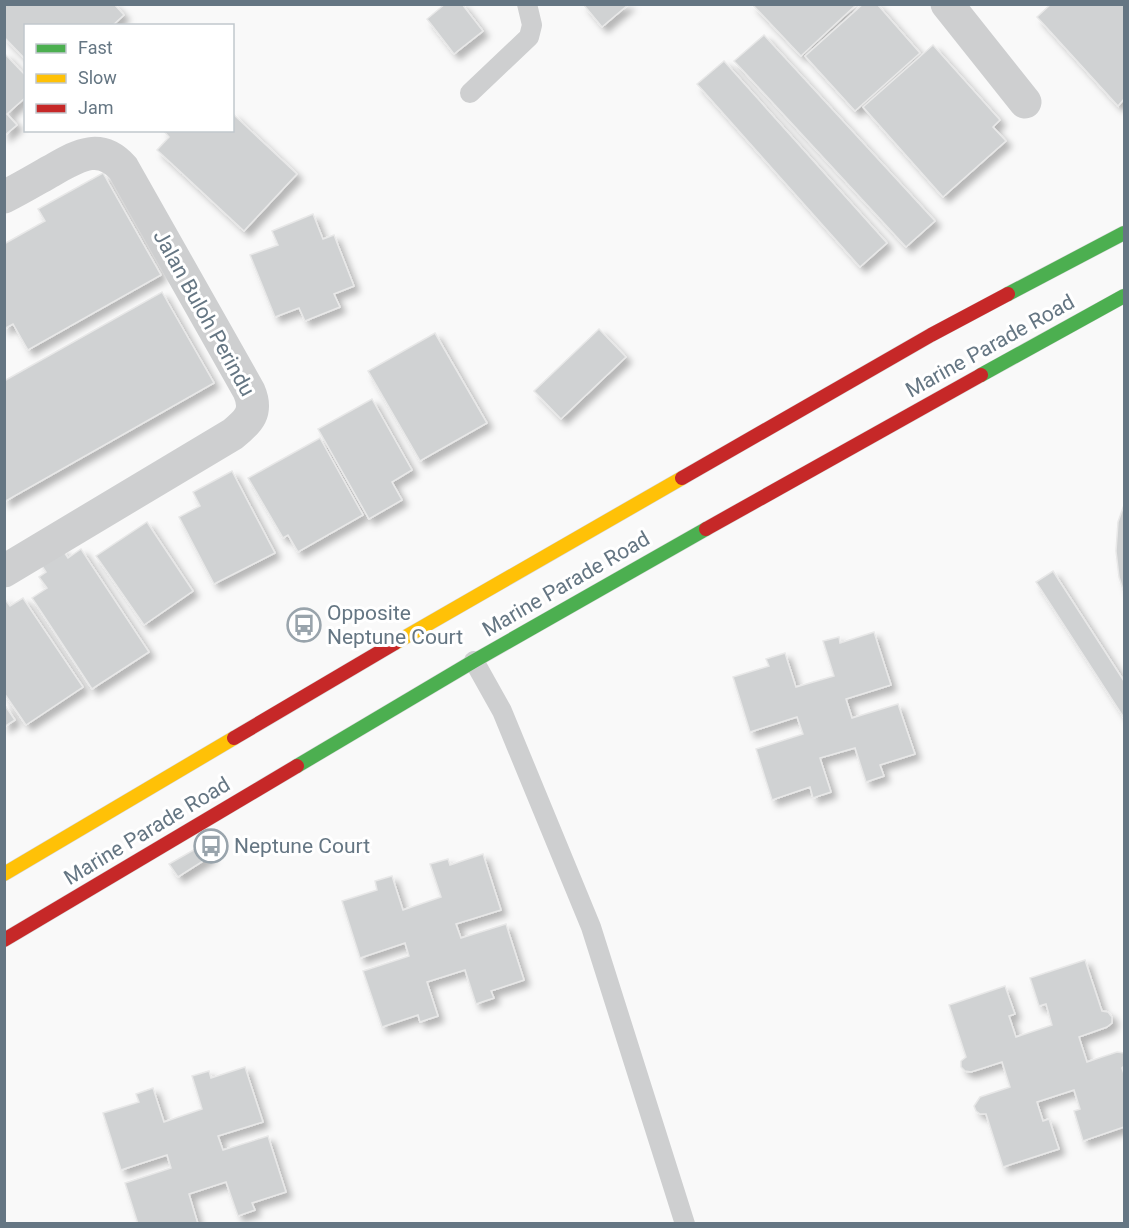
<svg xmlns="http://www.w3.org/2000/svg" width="1129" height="1228" viewBox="0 0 1129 1228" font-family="Roboto,sans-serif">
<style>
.building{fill:#d0d2d3;stroke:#e8e8e8;stroke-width:1.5;filter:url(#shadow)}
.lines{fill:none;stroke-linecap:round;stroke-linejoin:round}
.fast-casing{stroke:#d5d6d7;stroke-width:15}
.slow-casing{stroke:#d5d6d7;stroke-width:15}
.jam-casing{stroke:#d5d6d7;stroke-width:15}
.lane{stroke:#cecfd0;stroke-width:20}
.street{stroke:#cecfd0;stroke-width:33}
.fast{stroke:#4caf50;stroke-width:14}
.slow{stroke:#ffc107;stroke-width:14}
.jam{stroke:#c62828;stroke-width:14}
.labels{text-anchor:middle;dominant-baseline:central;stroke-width:6;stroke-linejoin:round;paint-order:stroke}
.street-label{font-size:21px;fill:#657683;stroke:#fff}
.poi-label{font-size:21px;fill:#657683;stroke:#fff;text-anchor:start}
</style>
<defs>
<filter id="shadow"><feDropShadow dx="5.5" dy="5.5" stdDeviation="3" flood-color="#0004"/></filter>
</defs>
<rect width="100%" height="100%" fill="#f9f9f9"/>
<g class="building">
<path d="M4 4H114L124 15 112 26H26V60L4 37Z"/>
<path d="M445 4H462L483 31 454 54 427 19Z"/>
<path d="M583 4H629L602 27Z"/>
<path d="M752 4H857L801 56Z"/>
<path d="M863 4H877L920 53 855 111 805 56Z"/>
<path d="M1051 4H1124V99L1118 106 1037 17Z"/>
<path d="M764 35 935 221 906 247 734 61Z"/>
<path d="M933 45 1000 120 993 127 1006 141 943 197 863 107Z"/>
<path d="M4 53 26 76V97L7 114 17 125 4 136Z"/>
<path d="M724 61 887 243 860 267 697 84Z"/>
<path d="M232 113 297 174 244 231 157 150 169 137 163 130H232Z"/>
<path d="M103 173 161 275 28 350 13 324 4 329V244L45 221 38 209Z"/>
<path d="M313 214 323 239 334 235 354 286 334 294 340 307 305 321 299 308 275 317 250 255 278 245 272 231Z"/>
<path d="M162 292 214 383 4 502V381Z"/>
<path d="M599 329 626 357 561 419 534 391Z"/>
<path d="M435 333 487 423 420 461 368 371Z"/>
<path d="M372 399 412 470 392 482 402 500 369 519 318 429Z"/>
<path d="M320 438 363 515 298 552 288 535 283 538 248 478Z"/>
<path d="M232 471 275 553 214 584 179 517 200 506 193 492Z"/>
<path d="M1124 505V593L1119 577 1116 551 1118 522Z"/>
<path d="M147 522 193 591 144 625 96 556Z"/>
<path d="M62 549 68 558 81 549 149 652 92 689 32 598 47 588 39 577 46 572 40 563Z"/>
<path d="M1053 571 1124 681V718L1036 582Z"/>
<path d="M4 598 10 606 23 598 83 687 26 725 4 693Z"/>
<path d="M874 632 891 685 846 699 852 718 898 704 915 754 880 765 884 776 866 782 855 748 820 758 831 792 813 798 810 787 772 800 756 749 803 734 797 717 750 732 733 677 769 666 766 659 785 653 796 687 834 676 823 641 839 637 840 643Z"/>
<path d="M4 704 15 720 4 727Z"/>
<path d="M204 844 211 856 178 877 169 864Z"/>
<path d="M483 854 501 910 456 924 461 938 506 924 524 980 491 991 494 998 476 1004 465 970 427 982 438 1016 420 1022 418 1015 382 1027 363 971 409 956 405 943 360 958 342 901 377 890 375 881 392 876 403 910 441 897 430 864 448 859 450 865Z"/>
<path d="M1085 960 1102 1011 1108 1012 1112 1017V1023L1107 1027 1079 1037 1087 1062 1117 1052 1124 1053V1066L1122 1068 1124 1074V1127L1083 1141 1074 1111 1080 1109 1074 1090 1037 1102 1043 1121 1049 1119 1059 1149 1003 1167 986 1114H980L976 1111 974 1106 980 1097 1010 1087 1002 1062 971 1072 965 1071 961 1067V1061L966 1057 949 1005 1005 986 1015 1014 1009 1016 1016 1037 1052 1025 1046 1004 1039 1006 1030 978Z"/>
<path d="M245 1067 263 1122 218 1136 223 1150 268 1136 286 1192 252 1203 255 1210 238 1216 226 1182 189 1194 198 1224H138L125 1183 171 1168 167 1155 121 1170 103 1113 139 1102 136 1094 153 1088 164 1122 202 1109 192 1076 209 1071 211 1078Z"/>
</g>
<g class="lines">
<defs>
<g id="fast">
<path d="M1008 294 1124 233"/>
<path d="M981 375 1124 296"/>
<path d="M297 766 474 661 706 529"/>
</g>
<g id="slow">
<path d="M395 643 682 478"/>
<path d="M4 874 234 738"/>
</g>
<g id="jam">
<path d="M682 478 931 335 1008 294"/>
<path d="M706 529 981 375"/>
<path d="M234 738 395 643"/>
<path d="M4 940 297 766"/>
</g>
</defs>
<use href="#fast" class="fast-casing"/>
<use href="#slow" class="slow-casing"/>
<use href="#jam" class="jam-casing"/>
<g class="lane">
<path d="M470 93 529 37 532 25 527 4"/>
<path d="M474 661 502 711 591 927 685 1224"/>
</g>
<g class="street">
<path d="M947 4 1025 102"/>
<path d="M4 197C20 189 35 180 51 171 76 157 99 141 123 168L249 391C258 412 249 421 233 434L4 571"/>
</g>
<use href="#fast" class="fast"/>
<use href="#slow" class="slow"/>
<use href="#jam" class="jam"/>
</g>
<defs>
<symbol id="bus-ring" viewBox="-11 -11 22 22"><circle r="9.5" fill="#fff" stroke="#99a4ac" stroke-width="1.5"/><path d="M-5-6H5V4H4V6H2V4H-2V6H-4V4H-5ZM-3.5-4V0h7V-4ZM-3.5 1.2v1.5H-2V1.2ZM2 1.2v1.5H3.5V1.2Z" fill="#99a4ac"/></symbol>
</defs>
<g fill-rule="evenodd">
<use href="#bus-ring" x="285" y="606" width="38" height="38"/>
<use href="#bus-ring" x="192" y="827" width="38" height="38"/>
</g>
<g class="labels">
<g class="street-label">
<text transform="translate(204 313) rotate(61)">Jalan Buloh Perindu</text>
<text transform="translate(990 346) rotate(-29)">Marine Parade Road</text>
<text transform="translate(566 584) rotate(-30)">Marine Parade Road</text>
<text transform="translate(147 831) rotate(-31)">Marine Parade Road</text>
</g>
<g class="poi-label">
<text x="327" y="613">Opposite<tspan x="327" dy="24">Neptune Court</tspan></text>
<text x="234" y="846">Neptune Court</text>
</g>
</g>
<rect width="1129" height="1228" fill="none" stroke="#657683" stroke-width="12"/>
<rect x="24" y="24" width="210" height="108" fill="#ffffff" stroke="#c1c8cd" stroke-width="1.5"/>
<rect x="36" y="44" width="30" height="9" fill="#4caf50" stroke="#c1c8cd" stroke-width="1.5"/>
<text x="78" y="54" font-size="18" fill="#657683">Fast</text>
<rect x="36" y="74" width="30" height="9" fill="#ffc107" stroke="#c1c8cd" stroke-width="1.5"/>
<text x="78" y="84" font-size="18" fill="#657683">Slow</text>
<rect x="36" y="104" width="30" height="9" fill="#c62828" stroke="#c1c8cd" stroke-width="1.5"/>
<text x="78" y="114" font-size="18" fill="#657683">Jam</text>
</svg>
